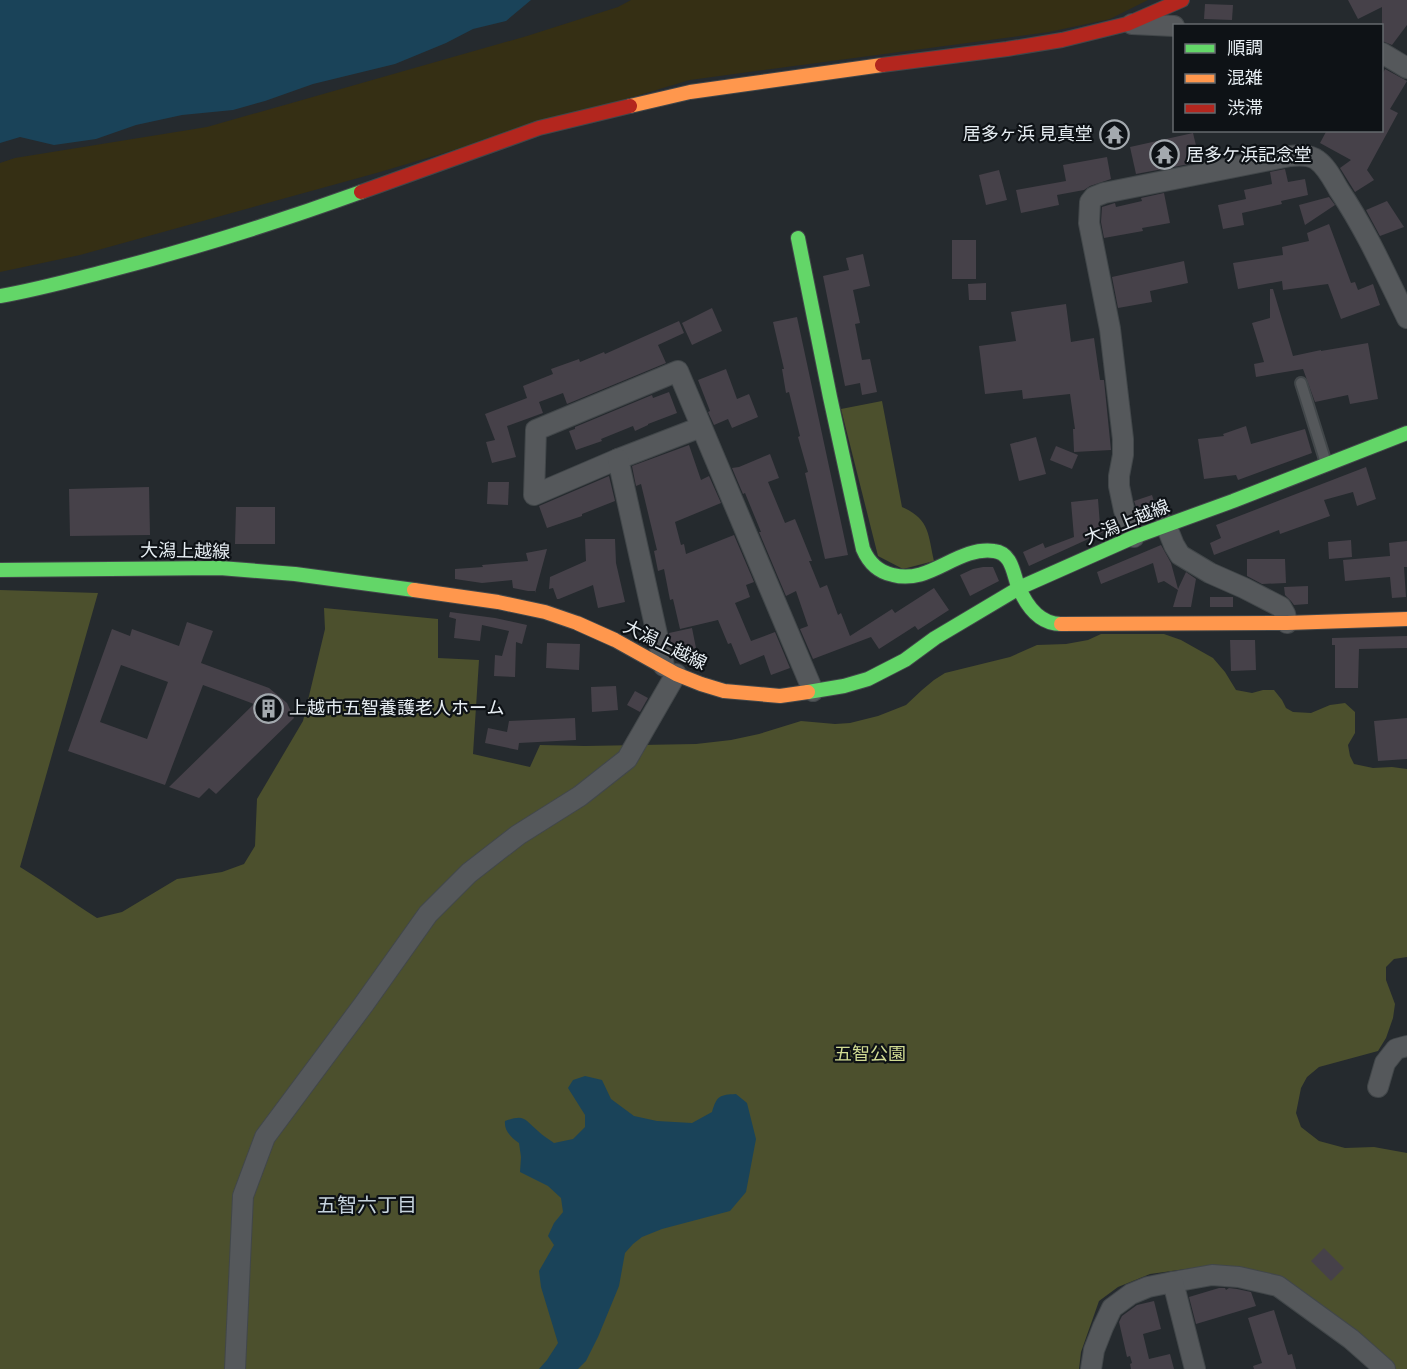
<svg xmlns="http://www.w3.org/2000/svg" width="1407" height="1369" viewBox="0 0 1407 1369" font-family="Karla,'Noto Sans JP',sans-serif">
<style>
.green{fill:#4c502d}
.sand{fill:#352f14}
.water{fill:#1a4359}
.building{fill:#464149;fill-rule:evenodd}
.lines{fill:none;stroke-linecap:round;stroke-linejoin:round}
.lane-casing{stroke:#42474a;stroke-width:14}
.street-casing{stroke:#42474a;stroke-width:22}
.fast-casing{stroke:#42474a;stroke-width:16}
.slow-casing{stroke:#42474a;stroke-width:16}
.jam-casing{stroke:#42474a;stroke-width:16}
.lane{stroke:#55585b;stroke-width:10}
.street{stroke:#55585b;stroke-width:20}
.fast{stroke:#63d668;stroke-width:14}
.slow{stroke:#ff974d;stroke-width:14}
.jam{stroke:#b3261e;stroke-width:14}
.labels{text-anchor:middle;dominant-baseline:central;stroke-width:4.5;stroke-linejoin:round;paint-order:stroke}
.poi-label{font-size:18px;fill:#e7eef3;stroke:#0e1216;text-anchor:start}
.street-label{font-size:18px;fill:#e7eef3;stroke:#0e1216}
.park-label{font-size:18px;fill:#d1db93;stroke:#0e1216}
.neighbourhood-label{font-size:20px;fill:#c6d3dd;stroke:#0e1216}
</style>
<rect width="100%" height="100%" fill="#252a2e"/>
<g class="green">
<path d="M882 401 902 507C930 519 928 535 934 561L903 569 878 556 841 409Z"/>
<path d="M0 590 98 593 20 867C47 883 71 902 97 918L122 912 177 879 222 872 244 864 255 846 257 799 303 721 325 629 324 608 438 619V658L479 660 473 754 530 767 540 745 585 746 696 744 731 740 759 734 801 721 835 724 850 723 878 716 906 705 922 690 934 680 945 673 1010 657 1037 645 1066 644 1088 640 1101 634H1164L1181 640 1213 658 1225 672 1236 690 1252 693 1263 690H1274L1282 700 1286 708 1293 712 1311 713 1330 705 1345 703 1355 712V733L1348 745 1350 756 1354 764 1373 768 1392 767 1407 769V957L1394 959 1386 967V980L1395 1004 1393 1018 1386 1038 1378 1051 1319 1067 1307 1077 1301 1088 1296 1113 1301 1127 1319 1141 1345 1148 1374 1147 1407 1153V1369H1396L1358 1335 1303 1292 1286 1282 1236 1270 1200 1267 1150 1274 1118 1287 1099 1301 1081 1352 1079 1369H0Z"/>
</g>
<path class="sand" d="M631 0H1148L1110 19 1049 32 690 80 380 172 80 255 0 272V163L15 158 207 127 527 36 618 7Z"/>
<g class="water">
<path d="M0 0H531L506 21 473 29 446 43 395 64 313 84 265 101 233 110 182 115 136 125 96 139 54 145 20 137 0 143Z"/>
<path d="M585 1076 602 1080 611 1099 634 1116 657 1121 692 1123 712 1112C717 1095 720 1095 736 1094L747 1103 756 1139 746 1192 730 1211 662 1229 642 1237 633 1244 625 1253 619 1286 598 1337 586 1361 578 1369H539L547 1360 558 1343 541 1287 539 1271 554 1245 548 1236 554 1223 563 1212 561 1198 548 1186 520 1172 521 1157 519 1143C511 1137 504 1131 505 1121 525 1114 524 1119 538 1131 543 1136 549 1139 554 1143L573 1139 585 1127V1115L568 1088 573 1080Z"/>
</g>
<g class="building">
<path d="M1348 0H1407V25L1392 45 1382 41V7L1358 19Z"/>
<path d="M1205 4 1233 5 1232 20 1204 19Z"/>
<path d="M1385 69 1407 81 1390 109 1398 113 1367 170 1374 180 1355 192 1340 168 1351 160 1320 143 1327 130H1382V75Z"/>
<path d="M1193 133 1200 162 1136 174 1130 147Z"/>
<path d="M1107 157 1111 179 1090 186 1084 190 1057 195 1059 205 1021 213 1016 190 1066 181 1063 165Z"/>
<path d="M1285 169 1288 182 1305 179 1308 195 1281 201 1282 204 1242 213 1244 225 1223 229 1218 205 1246 199 1244 190 1272 184 1270 172Z"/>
<path d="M999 170 1007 200 986 205 979 175Z"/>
<path d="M1164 193 1170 223 1142 228 1143 231 1104 238 1101 222 1102 207 1115 203 1116 207 1142 201 1141 198Z"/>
<path d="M1329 197 1335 205 1305 225 1299 205Z"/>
<path d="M1387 201 1404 227 1380 236 1366 210Z"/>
<path d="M1329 224 1351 283 1355 282 1358 290 1373 284 1380 305 1341 319 1328 284 1283 290 1282 281 1238 289 1233 263 1283 255 1282 247 1309 241 1307 233Z"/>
<rect x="952" y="240" width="24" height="39"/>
<path d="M863 254 870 286 853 290 860 323 855 324 862 360 870 359 877 392 862 395 860 383 845 386 823 276 849 270 846 258Z"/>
<path d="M1184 261 1188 283 1150 291 1152 302 1118 308 1112 277Z"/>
<path d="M986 283V300H969L968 284Z"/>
<path d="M1270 289H1273L1293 356 1321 350V351L1368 343 1378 399 1350 404 1348 395 1315 402 1303 369 1256 377 1254 364 1264 362 1252 323 1270 318Z"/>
<path d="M1066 304 1071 342 1094 338 1100 380H1104L1111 450 1074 452 1073 429H1075L1070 394 1023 399 1022 390 985 394 979 346 1016 341 1011 312Z"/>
<path d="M712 308 722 331 692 345 682 323Z"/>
<path d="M797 317 848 555 825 559 805 473 808 472 798 437 800 436 789 392 786 393 782 369H784L773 322Z"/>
<path d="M679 321 684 333 658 345 666 363 567 404 563 393 539 402 543 413 507 426 516 457 492 463 486 442 495 440 485 414 527 398 523 386 553 374 551 369 579 359 580 362 604 352 605 354Z"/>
<path d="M726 369 737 399 749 394 758 417 732 428 728 419 714 425 708 412 710 411 698 380Z"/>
<path d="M669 392 677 413 648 424V425L635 431 633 426 601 439 602 441 576 450 569 431 575 429V427L652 395 653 398Z"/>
<path d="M1246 426 1251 444 1305 429 1312 453 1238 480 1236 475 1204 479 1198 439 1224 436 1223 434Z"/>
<path d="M1036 437 1046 474 1019 481 1010 444Z"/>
<path d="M689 445 701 480 709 476 721 503 675 522 681 545 684 544 686 554 734 535 754 582 746 585 750 597 735 603 751 641 775 632 790 668 771 675 764 655 740 665 731 643 728 644 718 620 680 629 673 599 670 600 664 569 658 571 654 551 657 550 641 484 636 486 632 466Z"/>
<path d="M1056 446 1078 455 1072 469 1050 460Z"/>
<path d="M770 454 779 478 768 482 785 523 795 519 812 561H809L820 588 827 585 838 615 841 613 850 636 892 609 895 613 934 588 949 610 918 630 915 626 879 649 871 637 813 659 800 629 808 626 796 591 786 596 759 532H761L745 493 743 494 732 468 739 467Z"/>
<path d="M1366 467 1376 499 1357 506 1353 492 1324 500 1330 516 1280 534 1279 530 1214 555 1210 543 1221 538 1216 525Z"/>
<path d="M609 476 615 501 582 514V516L547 528 539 506Z"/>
<path d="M488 482H509L508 505 487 504Z"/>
<path d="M149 487 150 535 70 536 69 489Z"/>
<path d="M1152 495 1157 511 1140 517 1134 501Z"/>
<path d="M1098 499 1100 525 1114 518 1117 526 1029 566 1023 552 1043 543 1045 548 1074 537 1071 502Z"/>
<path d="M236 507H275V544H235Z"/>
<path d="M585 539H615L616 563 625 602 598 608 593 585 559 599H557L553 588 549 589 550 577 586 561Z"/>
<path d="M1351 540 1352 557 1329 559 1328 542Z"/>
<path d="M1407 541V567H1404L1406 597 1392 598 1390 577 1345 581 1343 560 1390 556 1389 543Z"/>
<path d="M1161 545 1171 563 1178 589 1186 572 1196 579 1191 607H1173L1178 590 1164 581 1158 583 1153 563 1101 584 1097 572Z"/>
<path d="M547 549 535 593V591H528L513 588 512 580 482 583 455 579V569L483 567 482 565 528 561 526 553Z"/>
<path d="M1247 559H1285L1286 583 1262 584 1247 576Z"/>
<path d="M983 567H993L999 581 970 596 960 575 973 569Z"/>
<path d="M1308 586V604L1294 605 1291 601 1285 595 1284 587Z"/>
<rect x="1210" y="597" width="23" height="10"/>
<path d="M450 612 495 618 527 625 522 644 516 642 515 677 494 676 495 655 502 656 509 631 482 625 480 641 454 638 456 619 449 617Z"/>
<path d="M187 622 213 631 201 663 269 688 287 703 294 718 216 794 209 788 199 798 169 787 254 704 203 685 165 785 68 751 112 629 130 636 132 629 179 646ZM121 665 168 682 147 739 100 722Z"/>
<path d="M692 628 696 648 673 653 669 633Z"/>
<path d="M1407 636V648L1359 649 1358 688H1335V645H1332V638Z"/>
<path d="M1230 640H1255L1256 670 1231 671Z"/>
<path d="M547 643 580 644 579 670 546 668Z"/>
<path d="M616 686 618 710 592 712 591 687Z"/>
<path d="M635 691 648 698 640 712 627 705Z"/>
<path d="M575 718 576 740 519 743 518 750 485 743 488 728 507 732 509 721Z"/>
<path d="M1407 718V759L1378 761 1374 721Z"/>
<path d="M1324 1248 1344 1268 1331 1281 1311 1261Z"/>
<path d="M1219 1288H1225L1226 1290 1229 1288 1237 1289 1251 1292 1256 1306 1196 1324 1189 1297Z"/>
<path d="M1154 1301 1161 1329 1143 1334 1149 1359 1170 1354 1174 1369H1131L1130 1364 1132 1363 1130 1356 1127 1357 1119 1322 1122 1316 1137 1305Z"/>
<path d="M1274 1310 1288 1355 1292 1354 1296 1369H1254L1253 1366 1262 1363 1248 1318Z"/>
</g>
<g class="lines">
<defs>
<path id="lane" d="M1301 383 1326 463"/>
<g id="street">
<path d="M1132 24 1174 26"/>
<path d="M1382 53 1407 68"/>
<path d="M701 427 618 459 534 495 536 430 678 371 813 691"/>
<path d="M618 459 664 666"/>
<path d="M1166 525 1174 545 1180 555 1210 573 1244 588 1281 607 1285 614 1287 623"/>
<path d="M1134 537 1124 510 1119 486V476L1123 455V439L1110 329 1089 223 1090 202 1094 197 1104 193 1290 156C1299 155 1309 154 1317 160 1327 167 1333 180 1339 190 1366 230 1386 275 1407 318"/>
<path d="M1378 1087 1385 1063 1396 1049 1407 1046"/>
<path d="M1173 1282 1212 1275 1239 1277 1278 1286 1351 1339 1385 1369"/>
<path d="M235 1369 243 1196 265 1137 364 1004 428 914 469 873 518 835 580 796 627 759 676 674"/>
<path d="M1091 1369 1094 1350 1103 1327 1112 1308 1131 1294 1148 1287 1173 1282 1195 1369"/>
</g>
<g id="fast">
<path d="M798 238 830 397 863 549C869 563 878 572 893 575 930 585 957 546 994 551 1012 553 1013 573 1018 586 1026 605 1039 624 1061 624"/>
<path d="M0 296C36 290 72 280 107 271 193 249 278 222 361 192"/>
<path d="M0 570 220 568 295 574 414 590"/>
<path d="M808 692 844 686 868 679 905 660 935 638 1019 588 1134 537 1233 501 1407 433"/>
</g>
<g id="slow">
<path d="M630 106 690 92 882 65"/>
<path d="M414 590 498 602 545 612 577 623 615 640 676 674 701 684 724 691 780 696 808 692"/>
<path d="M1061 624 1287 623 1407 619"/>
</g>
<g id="jam">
<path d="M882 65 1007 49 1062 40 1127 24 1182 0"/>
<path d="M361 192 539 128 630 106"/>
</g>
</defs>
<use href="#lane" class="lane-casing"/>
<use href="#street" class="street-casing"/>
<use href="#fast" class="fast-casing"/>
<use href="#slow" class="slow-casing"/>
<use href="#jam" class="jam-casing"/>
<use href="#lane" class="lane"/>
<use href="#street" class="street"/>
<use href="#fast" class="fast"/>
<use href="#slow" class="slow"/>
<use href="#jam" class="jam"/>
</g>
<defs>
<symbol id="temple-ring" viewBox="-11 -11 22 22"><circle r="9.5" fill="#0e1216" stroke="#a3a9ae" stroke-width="1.5"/><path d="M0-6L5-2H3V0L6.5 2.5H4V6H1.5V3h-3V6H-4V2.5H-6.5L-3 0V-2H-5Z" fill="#a3a9ae"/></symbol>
<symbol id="building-ring" viewBox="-11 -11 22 22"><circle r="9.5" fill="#0e1216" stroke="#a3a9ae" stroke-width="1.5"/><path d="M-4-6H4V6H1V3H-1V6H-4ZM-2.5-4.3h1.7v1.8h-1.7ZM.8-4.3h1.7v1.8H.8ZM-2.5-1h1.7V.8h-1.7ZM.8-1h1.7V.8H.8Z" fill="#a3a9ae"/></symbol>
</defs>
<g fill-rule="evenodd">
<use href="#temple-ring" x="1098" y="118" width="33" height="33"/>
<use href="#temple-ring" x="1148" y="138" width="33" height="33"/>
<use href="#building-ring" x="252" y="692" width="33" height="33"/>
</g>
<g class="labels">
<g class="poi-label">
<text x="1093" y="134" text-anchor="end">居多ヶ浜 見真堂</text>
<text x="1186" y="155">居多ケ浜記念堂</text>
<text x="289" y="708">上越市五智養護老人ホーム</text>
</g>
<g class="street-label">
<text transform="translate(1127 522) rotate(-22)">大潟上越線</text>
<text transform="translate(185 551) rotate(1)">大潟上越線</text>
<text transform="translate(665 645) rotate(26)">大潟上越線</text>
</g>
<g class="park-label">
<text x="870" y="1054">五智公園</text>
</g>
<g class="neighbourhood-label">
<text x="367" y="1205">五智六丁目</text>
</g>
</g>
<rect x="1173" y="24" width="210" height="108" fill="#0e1216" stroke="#656a6e" stroke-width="1.5"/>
<rect x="1185" y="44" width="30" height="9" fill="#63d668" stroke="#656a6e" stroke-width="1.5"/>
<text x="1227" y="54" font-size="18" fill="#e7eef3">順調</text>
<rect x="1185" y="74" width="30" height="9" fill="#ff974d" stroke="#656a6e" stroke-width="1.5"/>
<text x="1227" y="84" font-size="18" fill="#e7eef3">混雑</text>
<rect x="1185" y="104" width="30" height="9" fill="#b3261e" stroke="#656a6e" stroke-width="1.5"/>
<text x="1227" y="114" font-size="18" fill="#e7eef3">渋滞</text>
</svg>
